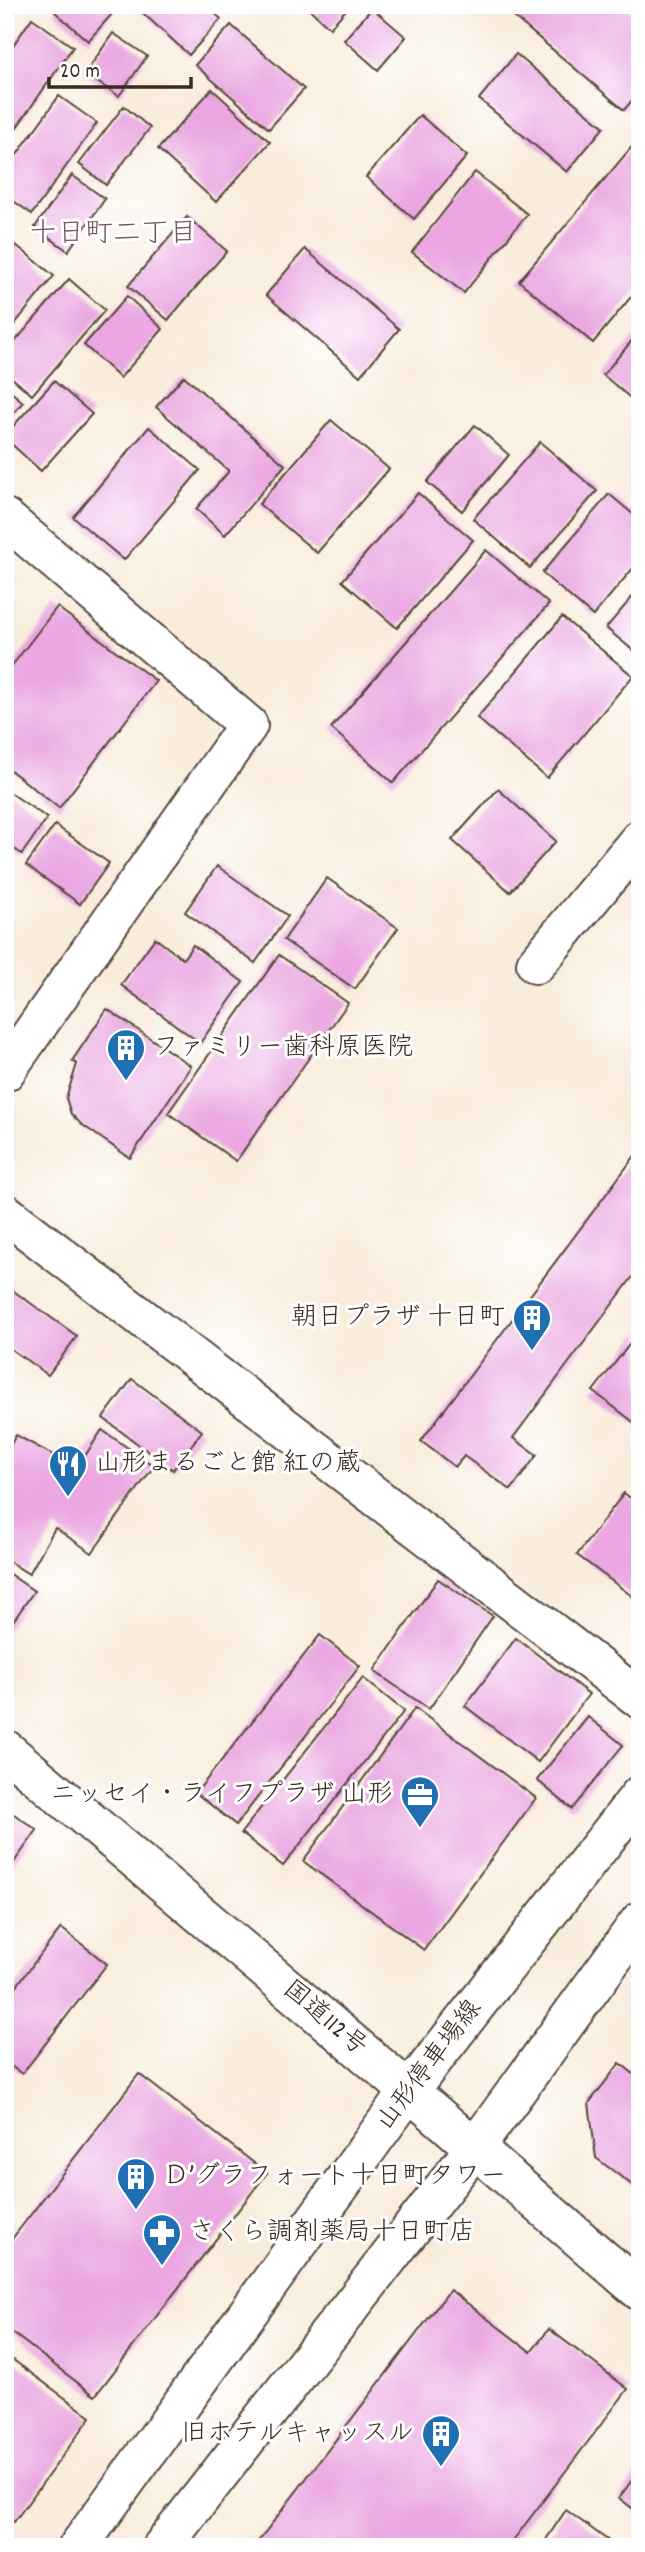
<svg xmlns="http://www.w3.org/2000/svg" width="645" height="2552" viewBox="0 0 645 2552" font-family="Dekko,'Klee One',sans-serif">
<style>
.building{fill:#eaa7e1}
.lines{fill:none;stroke-linecap:round;stroke-linejoin:round}
.minor-casing{stroke:#57473a;stroke-width:42}
.primary-casing{stroke:#57473a;stroke-width:42}
.trunk-casing{stroke:#57473a;stroke-width:42}
.minor{stroke:#fff;stroke-width:38}
.primary{stroke:#fff;stroke-width:38}
.trunk{stroke:#fff;stroke-width:38}
.labels{text-anchor:middle;dominant-baseline:central;stroke-width:6;stroke-linejoin:round;paint-order:stroke}
.poi-label{font-size:26px;fill:#3b2a1e;stroke:#fff;text-anchor:start}
.street-label{font-size:26px;fill:#3b2a1e;stroke:#fff}
.neighbourhood-label{font-size:28px;fill:#785662;stroke:#fff}
</style>
<rect width="100%" height="100%" fill="#fff"/>
<filter id="ink" filterUnits="userSpaceOnUse"><feTurbulence type="fractalNoise" baseFrequency=".0143" numOctaves="2"/><feDisplacementMap in="SourceGraphic" scale="14" xChannelSelector="R" yChannelSelector="G"/><feConvolveMatrix kernelMatrix="1 2 1 2 8 2 1 2 1" color-interpolation-filters="sRGB"/></filter>
<filter id="wash" filterUnits="userSpaceOnUse"><feTurbulence type="fractalNoise" baseFrequency=".00686" numOctaves="4" result="noise"/><feDisplacementMap in="SourceGraphic" scale="28" xChannelSelector="R" yChannelSelector="G"/><feGaussianBlur stdDeviation="1.57" result="paint"/><feColorMatrix in="noise" values="0 0 0 0 0 0 0 0 0 0 0 0 0 0 0 0 0 1.4 0 .05"/><feComposite in="paint" operator="in"/></filter>
<g filter="url(#wash)">
<rect width="100%" height="100%" fill="#f8ecdc"/>
<g id="blocks">
<g class="building">
<path d="M61 5H120L88 41 55 12Z"/>
<path d="M134 5H206L221 19 189 55Z"/>
<path d="M305 5H350L330 28Z"/>
<path d="M520 5H624L640 19V91L624 110 512 15Z"/>
<path d="M372 8 406 37 378 70 344 40Z"/>
<path d="M32 18 73 47 5 144V57Z"/>
<path d="M231 25 304 89 269 129 195 65Z"/>
<path d="M113 33 147 56 119 96 85 74Z"/>
<path d="M516 54 604 127 567 172 479 99Z"/>
<path d="M212 89 270 142 216 202 158 149Z"/>
<path d="M59 96 97 123 32 214 5 195V171Z"/>
<path d="M124 106 150 128 106 185 79 164Z"/>
<path d="M420 115 467 156 414 219 366 177Z"/>
<path d="M640 137V286L593 343 519 281Z"/>
<path d="M475 172 527 214 464 293 412 252Z"/>
<path d="M72 175 105 199 68 251 35 227Z"/>
<path d="M187 217 227 251 168 320 128 286Z"/>
<path d="M16 245 54 276 5 336V259Z"/>
<path d="M305 249 399 329 360 376 266 295Z"/>
<path d="M69 279 105 310 32 395 5 372V353Z"/>
<path d="M127 296 163 329 120 378 84 345Z"/>
<path d="M640 331V406L603 375Z"/>
<path d="M184 376 285 465 225 535 196 509 229 471 156 407Z"/>
<path d="M54 381 92 414 41 471 5 438V435Z"/>
<path d="M5 387 23 402 5 423Z"/>
<path d="M331 420 389 469 317 553 259 504Z"/>
<path d="M475 425 509 455 462 511 427 482Z"/>
<path d="M149 427 200 470 124 560 73 517Z"/>
<path d="M540 442 597 491 530 568 473 519Z"/>
<path d="M418 493 473 540 397 628 342 581Z"/>
<path d="M609 494 640 520V560L593 616 542 573Z"/>
<path d="M486 550 549 604 393 783 331 728Z"/>
<path d="M640 588V656L606 628Z"/>
<path d="M57 607 156 681 59 808 5 766V675Z"/>
<path d="M562 617 633 676 547 778 477 718Z"/>
<path d="M5 789 47 818 22 854 5 843Z"/>
<path d="M498 789 556 841 510 892 452 840Z"/>
<path d="M55 825 109 863 80 904 26 865Z"/>
<path d="M217 866 288 916 255 963 185 912Z"/>
<path d="M327 878 398 928 355 989 284 940Z"/>
<path d="M155 938 183 959 193 945 243 982 200 1043 121 985Z"/>
<path d="M279 955 348 1003 236 1161 168 1113Z"/>
<path d="M107 1009 191 1066 130 1158 81 1124 71 1114 66 1098 77 1064 72 1061Z"/>
<path d="M640 1149V1267L513 1438 537 1455 511 1490 464 1456 455 1467 421 1441Z"/>
<path d="M5 1285 77 1336 48 1375 5 1345Z"/>
<path d="M640 1331V1427L593 1391Z"/>
<path d="M132 1379 202 1431 173 1470 103 1418Z"/>
<path d="M102 1430 154 1466 92 1553 55 1528 29 1574 5 1559V1455L16 1435 77 1468Z"/>
<path d="M624 1493 640 1505V1602L577 1555Z"/>
<path d="M5 1571 34 1591 5 1633Z"/>
<path d="M438 1579 493 1616 429 1709 374 1671Z"/>
<path d="M320 1635 360 1666 236 1825 196 1793Z"/>
<path d="M516 1638 589 1694 538 1762 465 1706Z"/>
<path d="M363 1678 404 1711 283 1866 241 1833Z"/>
<path d="M415 1708 536 1798 424 1950 303 1861Z"/>
<path d="M588 1717 623 1745 572 1809 537 1780Z"/>
<path d="M5 1808 37 1830 5 1875Z"/>
<path d="M61 1928 107 1964 22 2074 5 2062V2001Z"/>
<path d="M620 2063 640 2079V2191L596 2158 589 2103Z"/>
<path d="M139 2074 267 2173 95 2396 5 2327V2248Z"/>
<path d="M450 2290 531 2352 549 2329 628 2389 508 2547H254Z"/>
<path d="M5 2354 91 2417 14 2522 5 2516Z"/>
<path d="M640 2469V2514L619 2498Z"/>
<path d="M566 2510 617 2547H541Z"/>
</g>
</g>
</g>
<g filter="url(#ink)">
<use href="#blocks" fill-opacity="0" stroke="#57473a" stroke-width="2"/>
<g class="lines">
<defs>
<g id="minor">
<path d="M5 518 248 725 5 1072"/>
<path d="M536 964 640 839"/>
<path d="M5 1213 640 1699"/>
</g>
<g id="primary">
<path d="M78 2547 409 2091 640 1795"/>
<path d="M162 2547 474 2149 640 1921"/>
</g>
<path id="trunk" d="M5 1749 409 2091 640 2291"/>
</defs>
<use href="#minor" class="minor-casing"/>
<use href="#primary" class="primary-casing"/>
<use href="#trunk" class="trunk-casing"/>
<use href="#minor" class="minor"/>
<use href="#primary" class="primary"/>
<use href="#trunk" class="trunk"/>
</g>
</g>
<defs>
<symbol id="building-pin" viewBox="-11 -11 22 30"><path d="M0 17L-7.5 6A9.5 9.5 0 1 1 7.5 6Z" fill="#1f6fb2" stroke="#fff"/><path d="M-4-6H4V6H1V3H-1V6H-4ZM-2.5-4.3h1.7v1.8h-1.7ZM.8-4.3h1.7v1.8H.8ZM-2.5-1h1.7V.8h-1.7ZM.8-1h1.7V.8H.8Z" fill="#fff"/></symbol>
<symbol id="restaurant-pin" viewBox="-11 -11 22 30"><path d="M0 17L-7.5 6A9.5 9.5 0 1 1 7.5 6Z" fill="#1f6fb2" stroke="#fff"/><path d="M-5-6h1v4h1v-4h1v4h1v-4h1v5L-1.5 .5V6h-2V.5L-5-1ZM5-6V6H3V1.5H1.5Q1.5-4 5-6Z" fill="#fff"/></symbol>
<symbol id="office-pin" viewBox="-11 -11 22 30"><path d="M0 17L-7.5 6A9.5 9.5 0 1 1 7.5 6Z" fill="#1f6fb2" stroke="#fff"/><path d="M-6-3h4V-5.5h4V-3h4V5H-6ZM-1-4.5V-3h2v-1.5ZM-6 0V1H6V0Z" fill="#fff"/></symbol>
<symbol id="pharmacy-pin" viewBox="-11 -11 22 30"><path d="M0 17L-7.5 6A9.5 9.5 0 1 1 7.5 6Z" fill="#1f6fb2" stroke="#fff"/><path d="M-2-6h4v4h4v4h-4v4h-4v-4h-4v-4h4Z" fill="#fff"/></symbol>
</defs>
<g fill-rule="evenodd">
<use href="#building-pin" x="104" y="1026" width="44" height="60"/>
<use href="#building-pin" x="510" y="1296" width="44" height="60"/>
<use href="#restaurant-pin" x="46" y="1442" width="44" height="60"/>
<use href="#office-pin" x="398" y="1773" width="44" height="60"/>
<use href="#building-pin" x="114" y="2155" width="44" height="60"/>
<use href="#pharmacy-pin" x="140" y="2211" width="44" height="60"/>
<use href="#building-pin" x="419" y="2412" width="44" height="60"/>
</g>
<g class="labels">
<g class="poi-label">
<text x="153" y="1048">ファミリー歯科原医院</text>
<text x="505" y="1318" text-anchor="end">朝日プラザ 十日町</text>
<text x="95" y="1464">山形まるごと館 紅の蔵</text>
<text x="393" y="1795" text-anchor="end">ニッセイ・ライフプラザ 山形</text>
<text x="163" y="2177">Ｄ’グラフォート十日町タワー</text>
<text x="189" y="2233">さくら調剤薬局十日町店</text>
<text x="414" y="2434" text-anchor="end">旧ホテルキャッスル</text>
</g>
<g class="street-label">
<text transform="translate(324 2019) rotate(40)">国道112号</text>
<text transform="translate(430 2066) rotate(-53)">山形停車場線</text>
</g>
<g class="neighbourhood-label">
<text x="113" y="236">十日町二丁目</text>
</g>
</g>
<rect width="645" height="2552" fill="none" stroke="#fff" stroke-width="28"/>
<path d="M49 77v10h142v-10" fill="none" stroke="#3b2a1e" stroke-width="3.5"/>
<text x="60" y="77" font-size="21" fill="#3b2a1e" stroke="#ffffff" stroke-width="5" paint-order="stroke">20 m</text>
</svg>
